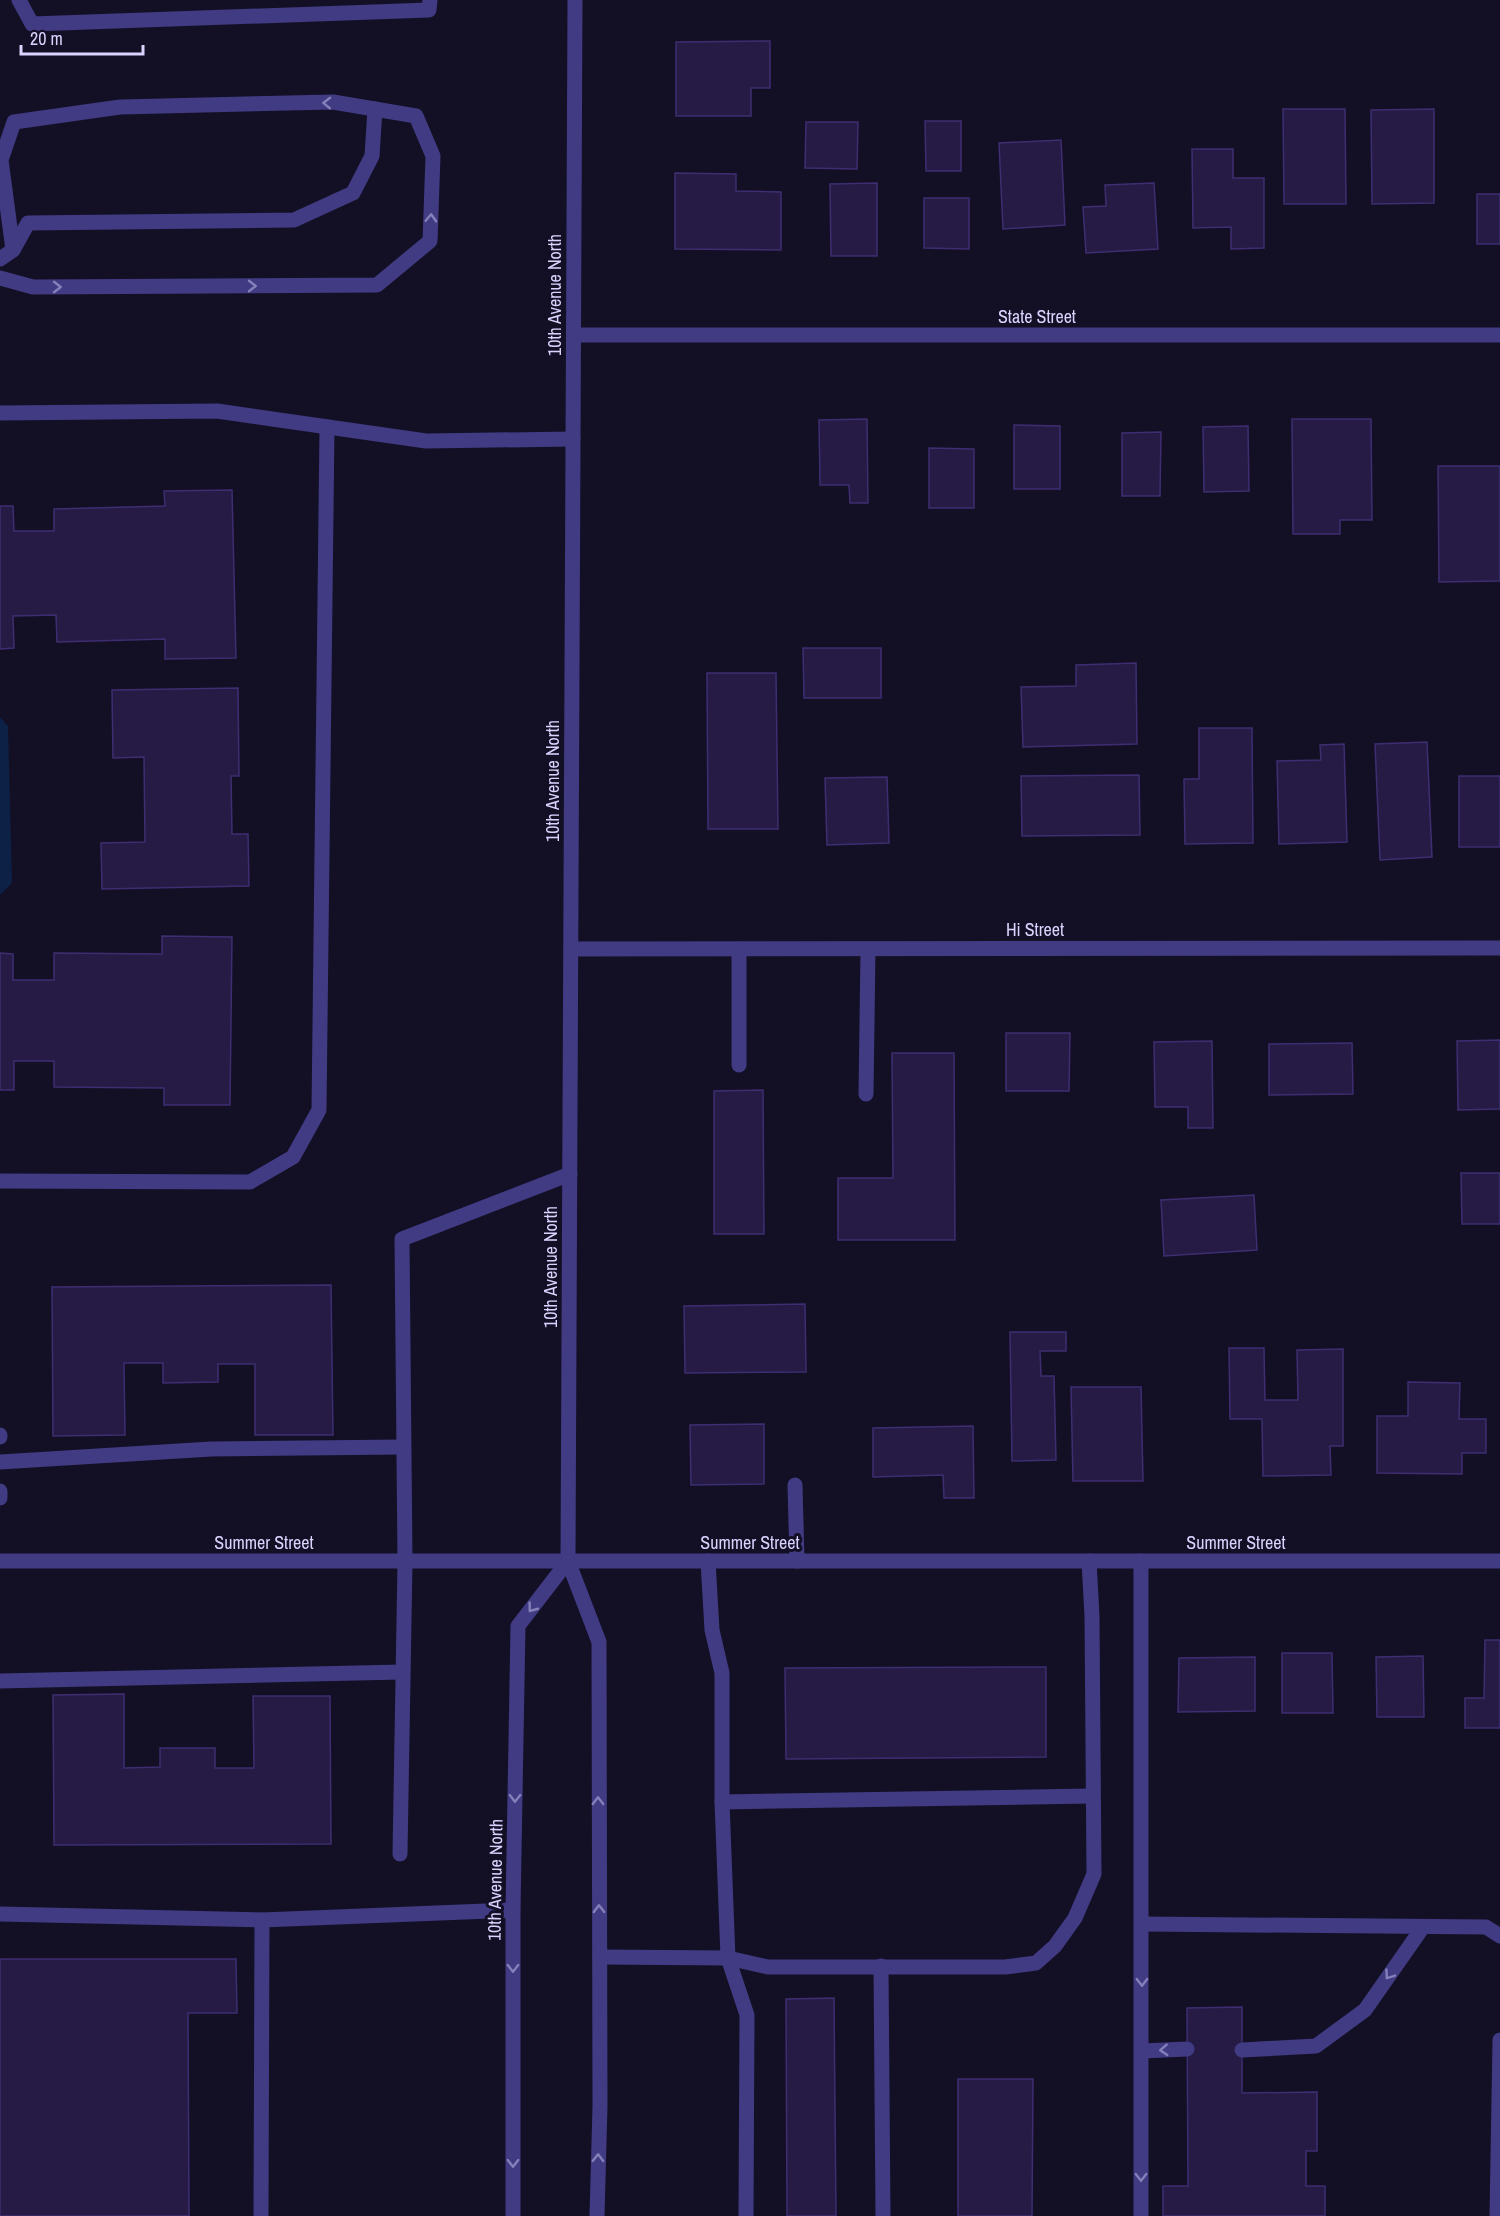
<svg xmlns="http://www.w3.org/2000/svg" width="1500" height="2216" viewBox="0 0 1500 2216" font-family="'Archivo Narrow',sans-serif">
<style>
.water{fill:#0d2046}
.building{fill:#251b45;stroke:#3e2e71;stroke-width:1.5}
.lines{fill:none;stroke-linecap:round;stroke-linejoin:round}
.service{stroke:#403b83;stroke-width:15}
.minor{stroke:#403b83;stroke-width:15}
.tertiary{stroke:#403b83;stroke-width:15}
.oneway{stroke:#857fba}
.labels{text-anchor:middle;dominant-baseline:central;stroke-width:6;stroke-linejoin:round;paint-order:stroke}
.street-label{font-size:18px;fill:#dad3fe;stroke:#130f25}
</style>
<rect width="100%" height="100%" fill="#130f25"/>
<path class="water" d="M0 717 8 726 12 883 0 895Z"/>
<g class="building">
<path d="M770 41V88H751V116H676V42Z"/>
<path d="M1283 109H1345L1346 204H1284Z"/>
<path d="M1434 109V203L1372 204 1371 110Z"/>
<path d="M925 121H961V171H926Z"/>
<path d="M806 122H858L857 169 805 168Z"/>
<path d="M1061 140 1065 225 1003 229 999 143Z"/>
<path d="M1192 149H1233V178H1264V248L1231 249V227L1193 228Z"/>
<path d="M675 173 736 174V191L781 192V250L675 249Z"/>
<path d="M877 183V256H831L830 184Z"/>
<path d="M1154 183 1158 249 1086 253 1083 207 1106 206 1105 185Z"/>
<rect x="1477" y="194" width="23" height="50"/>
<path d="M924 198H969V249L924 248Z"/>
<path d="M867 419 868 503H850L849 485H820L819 420Z"/>
<path d="M1292 419H1371L1372 520H1340V534H1293Z"/>
<path d="M1014 425 1060 426V489H1014Z"/>
<path d="M1248 426 1249 491 1204 492 1203 427Z"/>
<path d="M1161 432 1160 496H1122V433Z"/>
<path d="M929 448 974 449V508H929Z"/>
<path d="M1438 466H1500V581L1439 582Z"/>
<path d="M232 490 236 658 165 659V639L57 642 56 615 13 616 14 648 0 649V506H13L14 531H54V509L165 506 164 491Z"/>
<path d="M803 648H881V698H804Z"/>
<path d="M1136 663 1137 744 1023 747 1021 687 1076 686V665Z"/>
<path d="M707 673H776L778 829H708Z"/>
<path d="M238 688 239 776H231L232 834H248L249 886 102 889 101 843 145 842 144 757 113 758 112 690Z"/>
<path d="M1199 728H1252L1253 843 1185 844 1184 779H1199Z"/>
<path d="M1427 742 1432 857 1380 860 1375 744Z"/>
<path d="M1344 744 1347 842 1279 844 1277 761 1321 760 1320 745Z"/>
<path d="M1139 775 1140 835 1022 836 1021 776Z"/>
<rect x="1459" y="776" width="41" height="71"/>
<path d="M887 777 889 843 827 845 825 778Z"/>
<path d="M162 936 232 937 230 1105H164V1088L54 1087V1061H14V1090H0V953L13 954V980H54V953L162 954Z"/>
<path d="M1006 1033H1070L1069 1091H1006Z"/>
<path d="M1500 1040V1109L1458 1110 1457 1041Z"/>
<path d="M1212 1041 1213 1128H1188V1107H1155L1154 1042Z"/>
<path d="M1352 1043 1353 1094 1269 1095V1044Z"/>
<path d="M892 1053H954L955 1240H838V1178H893Z"/>
<path d="M763 1090 764 1234H714V1091Z"/>
<path d="M1461 1173H1500V1224H1462Z"/>
<path d="M1254 1195 1257 1250 1164 1256 1161 1200Z"/>
<path d="M331 1285 333 1435H255V1364H218V1382L163 1383V1363H124L125 1435 53 1436 52 1287Z"/>
<path d="M805 1304 806 1372 685 1373 684 1306Z"/>
<path d="M1010 1332H1066V1351H1040L1041 1376H1054L1056 1460 1012 1461Z"/>
<path d="M1229 1348H1264L1265 1400H1298L1297 1350 1343 1349V1446H1330L1331 1475 1263 1476 1262 1419H1230Z"/>
<path d="M1408 1382 1460 1383 1459 1419H1486V1453H1462V1474L1377 1473V1416H1408Z"/>
<path d="M1071 1387H1141L1143 1481H1073Z"/>
<path d="M764 1424V1484L691 1485 690 1425Z"/>
<path d="M973 1426 974 1498H944L943 1475 873 1477V1428Z"/>
<path d="M1485 1640H1500V1728H1465V1698H1484Z"/>
<path d="M1282 1653H1332L1333 1713H1282Z"/>
<path d="M1423 1656 1424 1717H1377L1376 1657Z"/>
<path d="M1255 1657V1711L1178 1712 1179 1658Z"/>
<path d="M1046 1667V1757L786 1759 785 1668Z"/>
<path d="M124 1694V1768L160 1767V1748H215V1768H254L253 1696H330L331 1844 54 1845 53 1695Z"/>
<path d="M0 1959H236L237 2013H188L189 2216H0Z"/>
<path d="M834 1998 836 2216H787L786 1999Z"/>
<path d="M1242 2007V2093L1317 2092V2151H1306V2186H1325V2216H1163V2186H1188L1187 2008Z"/>
<path d="M958 2079H1033L1032 2216H958Z"/>
</g>
<g class="lines">
<g class="service">
<path d="M19 0 32 24 429 10 430 0"/>
<path d="M0 259 13 250 28 223 294 220 353 193 372 156 375 109"/>
<path d="M0 278 33 287 377 285 430 241 433 156 416 116 333 102 120 107 14 122 1 160 13 250"/>
<path d="M0 413 217 411 426 441 573 439"/>
<path d="M739 1065V949"/>
<path d="M866 1094 868 949"/>
<path d="M0 1181 250 1182 293 1157 319 1110 327 427"/>
<path d="M0 1435V1437"/>
<path d="M0 1462 211 1449 403 1447"/>
<path d="M795 1485 797 1561"/>
<path d="M0 1491V1498"/>
<path d="M0 1681 402 1672"/>
<path d="M722 1802 1092 1796"/>
<path d="M400 1854 405 1562 402 1239 570 1174"/>
<path d="M0 1914 262 1920"/>
<path d="M1143 1924 1486 1927 1500 1936"/>
<path d="M600 1957 728 1958 722 1802V1673L712 1630 708 1561"/>
<path d="M728 1958 768 1967H1005L1036 1963 1055 1946 1075 1918 1094 1874 1092 1616 1089 1561"/>
<path d="M728 1958 747 2015 746 2216"/>
<path d="M881 1966 883 2216"/>
<path d="M1242 2050 1316 2046 1365 2010 1423 1927"/>
<path d="M1142 2051 1187 2049"/>
<path d="M261 2216 262 1920 513 1910"/>
<path d="M1141 2216V1561"/>
<path d="M1497 2216 1500 2040"/>
</g>
<g class="minor">
<path d="M574 335H1500"/>
<path d="M571 949 1500 948"/>
<path d="M0 1561H1500"/>
</g>
<g class="tertiary">
<path d="M575 0 568 1561 599 1642 600 2106 597 2216"/>
<path d="M513 2216V1910L518 1626 568 1561"/>
</g>
</g>
<defs><path id="oneway-chevron" d="M-2-3.5L2.5 0L-2 3.5" fill="none" stroke-width="1.6" stroke-linecap="round" stroke-linejoin="round" transform="scale(1.5)"/></defs>
<g class="oneway">
<use href="#oneway-chevron" transform="translate(327 103) rotate(-179)"/>
<use href="#oneway-chevron" transform="translate(431 218) rotate(-88)"/>
<use href="#oneway-chevron" transform="translate(252 286)"/>
<use href="#oneway-chevron" transform="translate(57 287)"/>
<use href="#oneway-chevron" transform="translate(532 1608) rotate(127)"/>
<use href="#oneway-chevron" transform="translate(515 1798) rotate(91)"/>
<use href="#oneway-chevron" transform="translate(598 1801) rotate(-90)"/>
<use href="#oneway-chevron" transform="translate(599 1909) rotate(-91)"/>
<use href="#oneway-chevron" transform="translate(513 1968) rotate(90)"/>
<use href="#oneway-chevron" transform="translate(1389 1975) rotate(125)"/>
<use href="#oneway-chevron" transform="translate(1142 1982) rotate(90)"/>
<use href="#oneway-chevron" transform="translate(1164 2050) rotate(177)"/>
<use href="#oneway-chevron" transform="translate(598 2158) rotate(-89)"/>
<use href="#oneway-chevron" transform="translate(513 2163) rotate(90)"/>
<use href="#oneway-chevron" transform="translate(1141 2177) rotate(90)"/>
</g>
<g class="labels">
<g class="street-label">
<text transform="translate(554 295) rotate(-90)">10th Avenue North</text>
<text x="1037" y="316">State Street</text>
<text transform="translate(552 781) rotate(-90)">10th Avenue North</text>
<text x="1035" y="929">Hi Street</text>
<text transform="translate(550 1267) rotate(-90)">10th Avenue North</text>
<text x="264" y="1542">Summer Street</text>
<text x="750" y="1542">Summer Street</text>
<text x="1236" y="1542">Summer Street</text>
<text transform="translate(495 1880) rotate(-89)">10th Avenue North</text>
</g>
</g>
<path d="M21 45v9h122v-9" fill="none" stroke="#dad3fe" stroke-width="3"/>
<text x="30" y="45" font-size="18" fill="#dad3fe" stroke="#130f25" stroke-width="4.5" paint-order="stroke">20 m</text>
</svg>
